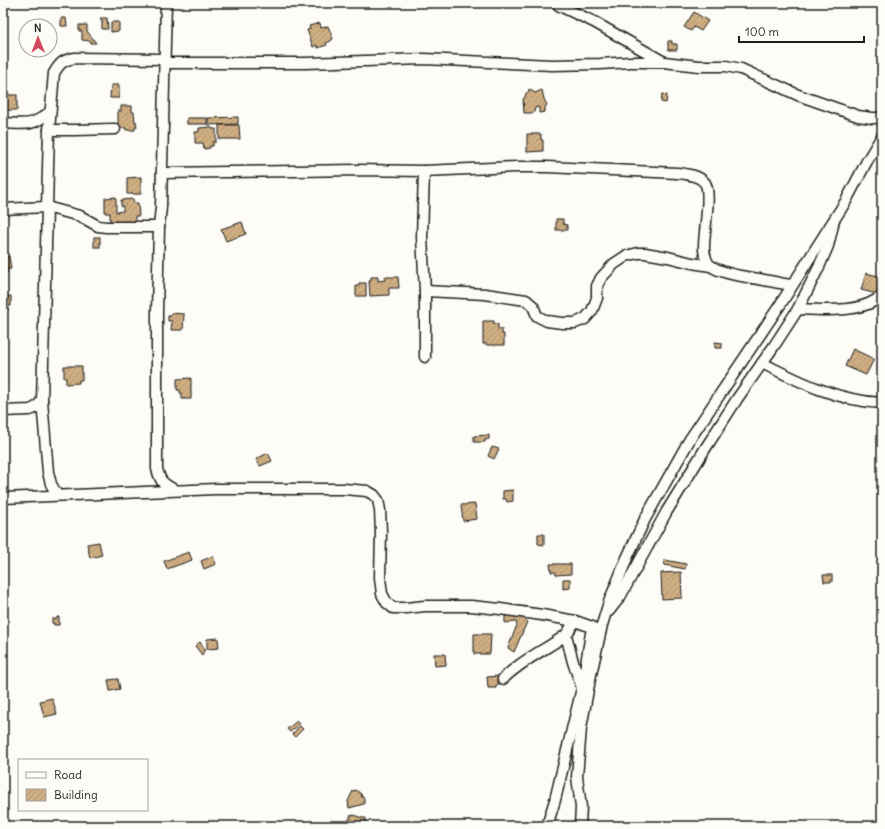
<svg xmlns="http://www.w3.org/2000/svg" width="885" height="829" viewBox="0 0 885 829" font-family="Delius,sans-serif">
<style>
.building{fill:url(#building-hatch);stroke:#1c1c1c}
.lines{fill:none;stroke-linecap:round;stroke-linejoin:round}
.minor-casing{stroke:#1c1c1c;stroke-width:13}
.minor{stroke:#fdfcf7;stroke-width:10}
</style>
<defs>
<pattern id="building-hatch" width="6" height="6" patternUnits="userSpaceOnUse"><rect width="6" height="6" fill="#cfae82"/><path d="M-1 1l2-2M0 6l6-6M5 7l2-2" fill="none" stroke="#b19570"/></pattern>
</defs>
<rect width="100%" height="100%" fill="#fdfcf7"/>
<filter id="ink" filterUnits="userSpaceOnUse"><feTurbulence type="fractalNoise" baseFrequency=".025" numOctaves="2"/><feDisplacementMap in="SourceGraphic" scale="8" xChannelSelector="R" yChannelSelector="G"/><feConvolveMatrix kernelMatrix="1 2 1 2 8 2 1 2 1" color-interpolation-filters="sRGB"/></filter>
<g filter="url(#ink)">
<g class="building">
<path d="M694 12 708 21 701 31 694 27 691 31 684 27Z"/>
<path d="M61 18H66L67 26H61Z"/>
<path d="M100 18H107L108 29H102V21H101Z"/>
<path d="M111 22H119V31L111 32Z"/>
<path d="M320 23 321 28 328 26 333 39 331 40V41L326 43 327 45 318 48 317 45 313 47 307 30 310 29 309 26Z"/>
<path d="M79 25H87V31L96 43H90V41L82 40V31H79Z"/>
<path d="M668 41H672V44H677V50H668Z"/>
<path d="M111 85H119V98H110Z"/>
<path d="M529 89 535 93 542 90 544 99 547 105 545 107V112L539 113V107L535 108 534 113H524L523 99 525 97 526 93H528Z"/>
<path d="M662 94 667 95 666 103 661 102Z"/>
<rect x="6" y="95" width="11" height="15"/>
<path d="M121 106H132V112H134L135 122 136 121 137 127H135V130H126V128H118V111H121Z"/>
<path d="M238 117V124L208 125V118Z"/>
<rect x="187" y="118" width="20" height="6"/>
<path d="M219 125H239L240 139H219Z"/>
<path d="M211 127 212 129H216V142H213V146H210V148L204 149 203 143H195V132H199V128Z"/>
<path d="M527 134H541V140H543V151L527 152Z"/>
<path d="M141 177V194H127V178Z"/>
<path d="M116 197V212L123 211V206H121V200L133 199 134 203H138L139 216H135V224H110V213H105V198Z"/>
<path d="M556 219H563V224L567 225V230H556Z"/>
<path d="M242 222 246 234 226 241 221 229Z"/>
<rect x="94" y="237" width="6" height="10"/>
<path d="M9 256 11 269H7V273H3V257Z"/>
<path d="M866 273 882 277 877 294 861 290Z"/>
<path d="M371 277H378V281L385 280V277H398L399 288H389V295L370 296 369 281H371Z"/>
<path d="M359 283H366V296H356V286H359Z"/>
<path d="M3 292H7V296H11V306H8V310H3Z"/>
<path d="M171 313 184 314 183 330H171L172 321H168V316H171Z"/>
<path d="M483 321H494V324H498V329H502V334H504V345H487V344H483Z"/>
<path d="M715 342 722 343V348H715Z"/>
<path d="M853 349 874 359 866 375 845 366Z"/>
<path d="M64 366H82V380H79V383L66 384V378H64Z"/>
<path d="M191 378V399H182V393H180V390H177V379Z"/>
<path d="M489 435V439L485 440V442H474V436Z"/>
<path d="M492 447 499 449 494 459 488 456Z"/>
<path d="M268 453 272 461 260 466 256 459Z"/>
<path d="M513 490V501L507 502 506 499H503V491Z"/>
<path d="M475 504 477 519 463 521 461 505Z"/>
<path d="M538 534H544V545L538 544Z"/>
<path d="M99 542 102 555 90 558 87 544Z"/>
<path d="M189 552 192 560 167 569 164 561Z"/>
<path d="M213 556 216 564 204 569 201 561Z"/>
<path d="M665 560 686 564 685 569 664 565Z"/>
<path d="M550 564H571V574L556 575 555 572H551Z"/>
<path d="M681 572 682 598 662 599 661 573Z"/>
<path d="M823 575H832V582H824Z"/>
<path d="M563 579H570V588L563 589Z"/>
<path d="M522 615 527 622 514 652 508 648 517 625 516 622 505 623V616Z"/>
<path d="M57 617H59V625H54V623H52V619H57Z"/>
<path d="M474 634H491L490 654H474Z"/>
<path d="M218 638 219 648 207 649V639Z"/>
<path d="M200 642 205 649 202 655 195 646Z"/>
<path d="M434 654H445L446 665 435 666Z"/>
<path d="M499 676 500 684 496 685V688H488L487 677Z"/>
<path d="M118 679 120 689 110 691 108 680Z"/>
<path d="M52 698 57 714 44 717 40 701Z"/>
<path d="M297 721 299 725 290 732 287 729Z"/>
<path d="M300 726 303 729 295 737 292 734Z"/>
<path d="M356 790 361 794 362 797 364 798V804L349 808 348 801 353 791Z"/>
<path d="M354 815 362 818H366V826H348V820L350 819V816Z"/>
</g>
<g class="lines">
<defs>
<g id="minor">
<path d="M166 3 161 207 159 227 157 312V469C161 483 162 483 175 490"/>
<path d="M556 3 560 6 594 22 664 62"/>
<path d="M164 63H306L424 59 552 65 600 64 631 62H664L699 66H726L741 69 798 95 858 116 872 118H882"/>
<path d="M3 123C26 124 31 127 50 112"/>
<path d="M49 130H74L115 129"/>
<path d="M424 171 422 237 425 291V357"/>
<path d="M162 173 356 170 424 171 517 167H547L677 173C686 174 699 175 705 183 712 193 703 235 704 250 705 256 706 263 711 266 722 274 746 277 759 279 770 281 781 284 792 285"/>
<path d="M3 209 47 207 50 208 80 216 98 226 106 227H159"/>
<path d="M425 291 485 294 526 300 533 306 537 316 547 321 562 323H575L585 319 592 311 597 298V286L601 278 614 264 626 256 638 253H645L668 257 692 263 711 266"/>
<path d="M798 309C819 310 849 312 868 304 873 302 877 299 882 297"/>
<path d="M762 363C800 382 838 401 882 403"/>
<path d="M3 411 30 410 35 408 42 401"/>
<path d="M57 495 51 484 48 472 42 401 49 130 54 73C60 63 63 60 75 58L165 59"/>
<path d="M3 498 216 489H344L367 491 374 495 378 500 380 510 381 532 380 578 382 594 387 603 393 608H406L425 606H471L500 609 542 615 575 621 592 627 600 633"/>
<path d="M609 611 620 597 667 511 705 449 737 399 774 346 798 309 819 267 828 246 833 225"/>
<path d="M566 635 573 662 582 688"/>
<path d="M503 679C522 660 545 650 566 635L570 629 575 621"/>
<path d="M547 826 555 800 582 688 592 627"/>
<path d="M580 826 581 807 577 777 581 728 590 679 602 625 609 602 627 558 645 519 690 439 780 305 825 234 846 201 867 161 882 136"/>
</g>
</defs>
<use href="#minor" class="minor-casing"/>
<use href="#minor" class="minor"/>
</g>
</g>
<rect width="885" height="829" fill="none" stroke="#fdfcf7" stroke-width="16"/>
<rect x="8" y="8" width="869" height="813" fill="none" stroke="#1c1c1c" stroke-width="1.5" filter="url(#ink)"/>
<rect x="18" y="759" width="130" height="52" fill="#fdfcf7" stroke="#a3a29f"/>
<rect x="26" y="772" width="20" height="6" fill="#fdfcf7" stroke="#a3a29f"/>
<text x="54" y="779" font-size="12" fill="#1c1c1c">Road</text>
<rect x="26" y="789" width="20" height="12" fill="url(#building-hatch)" stroke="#a3a29f"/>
<text x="54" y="799" font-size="12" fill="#1c1c1c">Building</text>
<g transform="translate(38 38) rotate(359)"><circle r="19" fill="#fdfcf7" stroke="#a3a29f"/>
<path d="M0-3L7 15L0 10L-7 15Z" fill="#d1495b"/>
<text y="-6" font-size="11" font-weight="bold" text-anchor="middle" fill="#1c1c1c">N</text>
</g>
<path d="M739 36v6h125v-6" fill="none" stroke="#1c1c1c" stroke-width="2"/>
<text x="745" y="36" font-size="12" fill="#1c1c1c" stroke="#fdfcf7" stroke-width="3" paint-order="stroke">100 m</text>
</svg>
